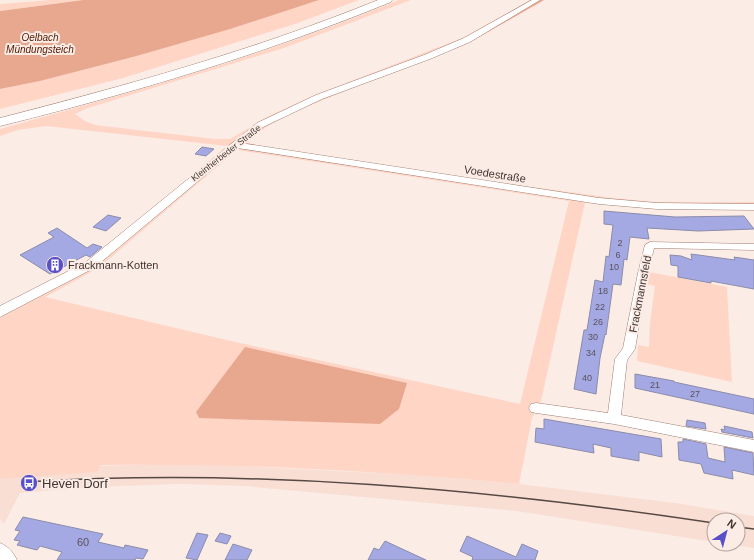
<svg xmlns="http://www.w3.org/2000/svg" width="754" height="560" viewBox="0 0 754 560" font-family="Helvetica,sans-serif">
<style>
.built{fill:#f9ded4}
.green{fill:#ffd5c6;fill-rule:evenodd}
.water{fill:#e8a890}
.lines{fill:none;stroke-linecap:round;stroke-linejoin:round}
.stream-far1{stroke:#e8a890;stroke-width:2}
.stream{stroke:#e8a890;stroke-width:2.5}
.building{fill:#a5a9e3;stroke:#8a8caa}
.minor-casing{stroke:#a07f73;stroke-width:1}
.tertiary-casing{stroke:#a07f73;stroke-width:1}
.motorway-casing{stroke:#a07f73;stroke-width:1}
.minor{fill:#fff;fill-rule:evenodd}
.tertiary{fill:#fff;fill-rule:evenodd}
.motorway{fill:#fff;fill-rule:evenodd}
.tram{stroke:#564843;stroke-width:1.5}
.labels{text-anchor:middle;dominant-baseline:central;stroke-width:4;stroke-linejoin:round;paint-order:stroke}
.far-street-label{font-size:9px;fill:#42342f;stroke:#fbece6}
.number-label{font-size:9px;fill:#5b515c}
.far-water-label{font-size:10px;font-style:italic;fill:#4f1700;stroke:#fbece6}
.street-label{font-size:11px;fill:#42342f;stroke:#fbece6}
.poi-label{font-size:11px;fill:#42342f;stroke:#fbece6;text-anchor:start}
.near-number-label{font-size:11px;fill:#5b515c}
.near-poi-label{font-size:13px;fill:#42342f;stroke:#fbece6;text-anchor:start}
</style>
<rect width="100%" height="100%" fill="#fbece6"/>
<path class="built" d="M169 464 220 465 417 475 519 484 675 503 754 516V548L726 544H738V520H714V542L517 511 244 486 180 484 90 487 20 493 4 524 0 519V474L96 466Z"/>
<g class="green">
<path d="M50 0H83L0 11V4Z"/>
<path d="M319 0H359L295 24 123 78 0 109V89L40 81 133 57Z"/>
<path d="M399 0H411L284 48 88 108 75 114 85 121 95 125 215 139H230L269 116 313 96 462 38 531 0H545L465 45 382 76 294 112 268 126 246 142 259 146 421 172 613 198 657 202H754V205H682L586 198 541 401 532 418 519 484C379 471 241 463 101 465L97 472 0 479V318L56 279 97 256 227 146 46 126 18 130 0 136V129C135 92 270 54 399 0ZM237 150 569 201 520 404 231 341 45 297 84 276 102 265Z"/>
<path d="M649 272 727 287 732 382 637 361 638 345 649 347 650 323 655 286 646 284Z"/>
</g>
<g class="water">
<path d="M83 0H319L230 29 133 57 40 81 0 89V11Z"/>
<path d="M245 347 407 383 399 409 380 424 199 418 196 412Z"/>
</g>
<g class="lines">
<path class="stream-far1" d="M470 41 542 0"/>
<path class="stream" d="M253 134 262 128"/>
</g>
<g class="building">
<path d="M202 147 214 149 206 156 195 154Z"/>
<path d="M604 211 675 217 744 216 754 229 698 231 647 228 649 239 630 237 627 260 624 259 621 285 613 284 606 335 605 334 600 358 596 394 574 389 584 330H587L595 280 603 282 606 256 609 257 613 225 604 224Z"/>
<path d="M108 215 121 218 106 231 93 227Z"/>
<path d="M57 228 87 248 93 244 102 247 90 257 86 255 50 274 20 255 54 237 48 233Z"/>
<path d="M691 254 735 260 734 257 754 260V289L711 281V283L678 277V266L671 265 670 255 681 256 692 260Z"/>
<path d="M635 374 674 381V382L754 399V414L635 388Z"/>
<path d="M544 419 661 439 662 457 639 452V461L611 456V448L593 444 594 453 535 442 536 428 544 429Z"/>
<path d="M687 420 705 423 706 429 686 426Z"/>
<path d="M724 426 752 432 753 438 722 432 721 429 725 430Z"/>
<path d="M683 439 706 444 708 458 725 462 724 447 753 453 754 475 732 470 733 479 704 473 701 464 679 460 678 442H683Z"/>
<path d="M23 517 103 534 98 542 124 548 125 545 148 550 143 559 136 558 135 560H57L62 552 40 546 37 550 17 545 20 541 14 540 20 531 15 530Z"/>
<path d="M197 533 208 535 197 560 186 558Z"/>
<path d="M220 533 231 536 227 544 215 541Z"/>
<path d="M467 536 516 557 522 544 538 551 535 560H472L473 557 460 551Z"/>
<path d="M385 541 426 560H368L374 548 379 550Z"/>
<path d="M233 544 252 550 247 560H225Z"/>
</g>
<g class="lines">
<defs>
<g id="minor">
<path d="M234 142 599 198 657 203 754 204V210L657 209 599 204 231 147 230 145Z"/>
<path d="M650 242 754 244V250L654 248 648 273 635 349 627 360 621 415 754 440V452L614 424 536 413 531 412 529 408 531 404 536 403 608 413 615 359 623 348 638 273 645 245Z"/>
</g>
<g id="tertiary">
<path d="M532 0H540L470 42 430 59 322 99 263 127 94 268 0 317V306L86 262 257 123 316 95 424 55 464 38Z"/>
<path d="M0 543C9 547 13 552 17 560H0Z"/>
</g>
<path id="motorway" d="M378 0H392L391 2C264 54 133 93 0 126V118C128 85 255 50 378 0Z"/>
</defs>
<use href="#minor" class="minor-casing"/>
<use href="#tertiary" class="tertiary-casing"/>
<use href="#motorway" class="motorway-casing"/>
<use href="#minor" class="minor"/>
<use href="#tertiary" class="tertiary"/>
<use href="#motorway" class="motorway"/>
<g class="tram">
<path d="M25 482C255 468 487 489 714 523"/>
<path d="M738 527 754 529"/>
</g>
</g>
<defs>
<symbol id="building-disc" viewBox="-11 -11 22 22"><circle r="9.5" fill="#5950c8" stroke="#fbece6"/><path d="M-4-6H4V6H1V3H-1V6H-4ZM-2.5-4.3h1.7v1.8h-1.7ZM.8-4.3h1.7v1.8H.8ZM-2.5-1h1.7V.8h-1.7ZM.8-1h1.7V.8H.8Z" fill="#fff"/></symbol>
<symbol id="bus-disc" viewBox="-11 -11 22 22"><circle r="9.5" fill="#5950c8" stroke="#fbece6"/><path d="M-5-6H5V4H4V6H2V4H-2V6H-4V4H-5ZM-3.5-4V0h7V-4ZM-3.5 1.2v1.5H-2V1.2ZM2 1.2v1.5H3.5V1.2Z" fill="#fff"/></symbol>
</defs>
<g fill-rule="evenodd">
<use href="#building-disc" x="45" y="255" width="20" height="20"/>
<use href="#bus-disc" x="19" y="473" width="20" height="20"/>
</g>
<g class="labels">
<g class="far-street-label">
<text transform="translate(226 153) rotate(-38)">Kleinherbeder Straße</text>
</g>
<g class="number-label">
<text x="620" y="243">2</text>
<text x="618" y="255">6</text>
<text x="614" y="267">10</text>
<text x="603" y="291">18</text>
<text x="600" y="307">22</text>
<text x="598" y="322">26</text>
<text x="593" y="337">30</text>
<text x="591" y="353">34</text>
<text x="587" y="378">40</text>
<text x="655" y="385">21</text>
<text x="695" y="394">27</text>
</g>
<g class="far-water-label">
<text x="40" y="37">Oelbach<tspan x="40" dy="12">Mündungsteich</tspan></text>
</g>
<g class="street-label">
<text transform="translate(495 174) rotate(9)">Voedestraße</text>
<text transform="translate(640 294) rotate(-79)">Frackmannsfeld</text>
</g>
<g class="poi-label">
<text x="68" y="265">Frackmann-Kotten</text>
</g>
<g class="near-number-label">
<text x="83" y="542">60</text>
</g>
<g class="near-poi-label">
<text x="42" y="483">Heven Dorf</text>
</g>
</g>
<g transform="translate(726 532) rotate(36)"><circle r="19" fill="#fbece6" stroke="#b1a29d"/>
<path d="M0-3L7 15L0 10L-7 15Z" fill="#5950c8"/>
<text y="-6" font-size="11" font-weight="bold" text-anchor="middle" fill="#42342f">N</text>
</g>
</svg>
